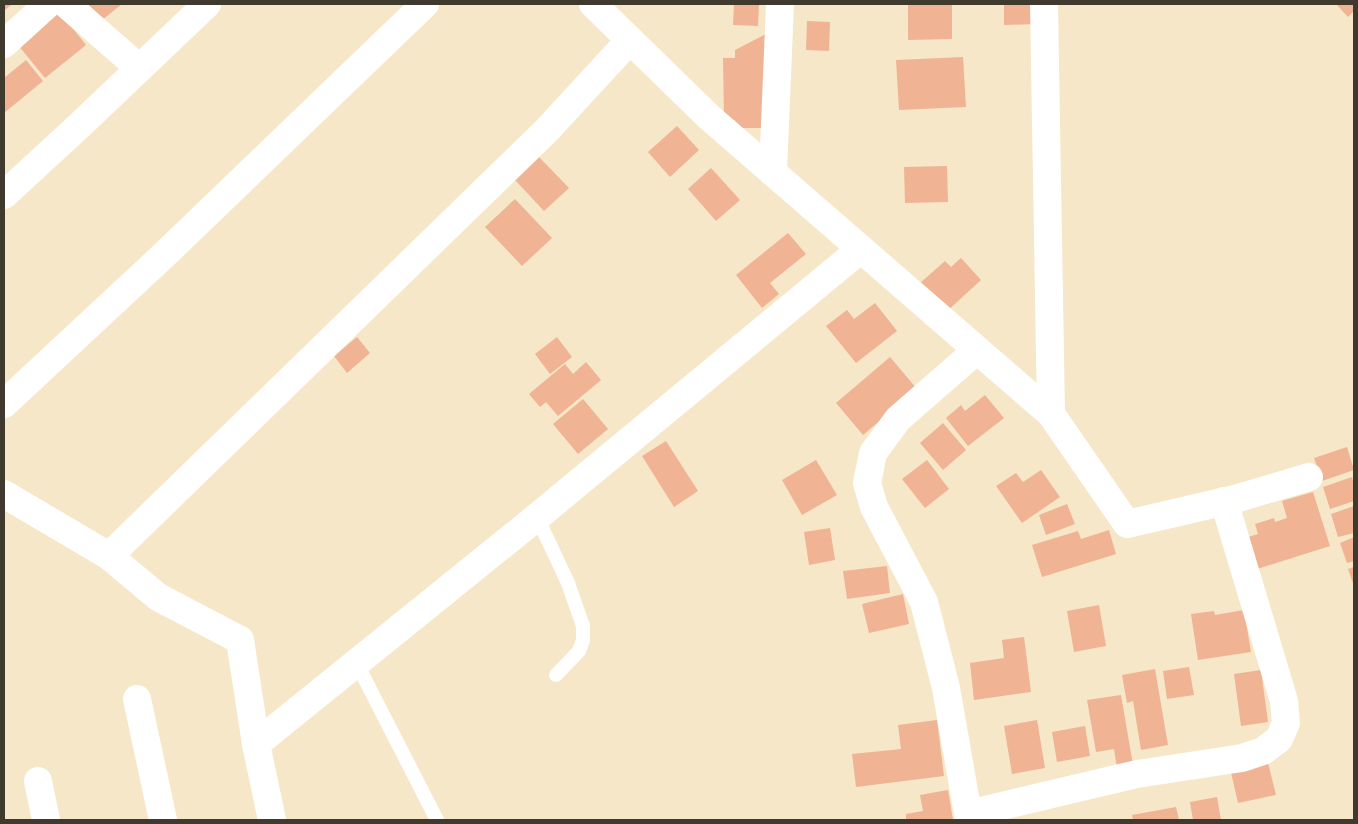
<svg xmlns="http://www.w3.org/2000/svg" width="1358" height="824" viewBox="0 0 1358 824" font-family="'Nunito Sans',sans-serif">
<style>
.building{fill:#f0b393}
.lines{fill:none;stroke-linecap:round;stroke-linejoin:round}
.service{stroke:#fff;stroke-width:14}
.minor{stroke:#fff;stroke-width:28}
</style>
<rect width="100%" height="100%" fill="#f6e7c8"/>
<g class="building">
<path d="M4 4H12L4 11Z"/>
<path d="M88 4H122L102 20Z"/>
<path d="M734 4H759L758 26 733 25Z"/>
<path d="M908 4H952V39L908 40Z"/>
<path d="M1004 4H1036L1037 24 1004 25Z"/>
<path d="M1336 4H1354V11L1348 17Z"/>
<path d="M59 11 86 45 45 78 18 45Z"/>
<path d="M807 21 830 22 829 51 806 50Z"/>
<path d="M766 34 767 128H735V120H724L723 58H735V50Z"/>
<path d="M963 57 966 107 899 110 896 60Z"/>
<path d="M26 60 43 81 4 113V78Z"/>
<path d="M677 126 699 150 670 177 648 152Z"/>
<path d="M539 157 569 188 544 211 515 180Z"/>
<path d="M947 166 948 202 905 203 904 167Z"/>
<path d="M711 168 740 200 716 221 688 189Z"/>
<path d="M515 199 552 238 522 266 485 227Z"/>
<path d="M788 233 806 254 770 283 779 294 762 308 736 275Z"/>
<path d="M961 258 981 280 945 313 919 284 945 261 951 267Z"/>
<path d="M875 303 897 331 856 363 826 326 847 310 854 319Z"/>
<path d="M357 337 370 353 347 373 334 356Z"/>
<path d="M557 337 572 357 550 374 535 354Z"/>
<path d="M890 357 917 389 863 435 836 403Z"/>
<path d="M586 362 601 380 558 416 546 402 540 407 529 394 565 364 573 374Z"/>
<path d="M985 395 1004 418 968 446 946 418 961 405 965 411Z"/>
<path d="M583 399 608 429 578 454 553 424Z"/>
<path d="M943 423 966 450 943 470 920 443Z"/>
<path d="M666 441 698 491 674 507 642 456Z"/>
<path d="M1347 447 1354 470 1322 481 1314 458Z"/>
<path d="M816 460 837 495 802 515 782 480Z"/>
<path d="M927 460 949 489 925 508 902 479Z"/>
<path d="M1041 470 1060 497 1022 523 996 486 1016 473 1023 482Z"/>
<path d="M1352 477 1354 485V501L1330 509 1323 487Z"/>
<path d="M1313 492 1330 546 1254 570 1245 538 1258 534 1255 524 1274 518 1275 522 1287 518 1282 501Z"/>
<path d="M1067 504 1075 524 1046 535 1039 515Z"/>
<path d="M1354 506V533L1338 537 1331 514Z"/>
<path d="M830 528 835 560 809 565 804 532Z"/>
<path d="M1109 530 1116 554 1042 577 1032 545 1078 531 1081 539Z"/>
<path d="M1354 537V561L1347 563 1340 543Z"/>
<path d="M887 566 890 593 847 599 843 571Z"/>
<path d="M1354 567V586L1348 569Z"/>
<path d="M903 594 909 624 869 633 862 604Z"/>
<path d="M1099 605 1106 646 1074 652 1067 611Z"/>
<path d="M1244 610 1251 652 1198 660 1191 614 1214 611 1215 615Z"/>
<path d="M1024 637 1031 692 974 700 970 663 1004 658 1002 640Z"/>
<path d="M1189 667 1194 695 1167 699 1163 671Z"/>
<path d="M1155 669 1168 745 1141 750 1133 701 1127 703 1122 675Z"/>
<path d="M1261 670 1268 722 1241 726 1234 674Z"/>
<path d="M1121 695 1133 765 1117 768 1114 749 1096 752 1087 700Z"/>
<path d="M937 720 944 776 856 787 852 754 901 749 898 725Z"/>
<path d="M1037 720 1045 768 1012 774 1004 726Z"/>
<path d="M1085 726 1090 756 1057 762 1052 732Z"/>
<path d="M1267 759 1276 795 1238 803 1230 768Z"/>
<path d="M948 790 953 820H906V814L923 811 920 795Z"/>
<path d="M1217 797 1221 820H1193L1190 802Z"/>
<path d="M1176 807 1179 820H1133L1132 815Z"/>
</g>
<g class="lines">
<g class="service">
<path d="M537 517 568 583 583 626V640L579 651 556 675"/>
<path d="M356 662 437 820"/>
</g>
<g class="minor">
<path d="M66 4 139 68"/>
<path d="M593 4 709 117 1051 414 1127 524 1235 499 1309 477"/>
<path d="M1044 4 1051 414"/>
<path d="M4 44 48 4"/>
<path d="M773 172 780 4"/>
<path d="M4 195 80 125 207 4"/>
<path d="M4 404 164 255 425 4"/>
<path d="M4 494 109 556 158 597 240 640 256 744 272 820"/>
<path d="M109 556 547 130 630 40"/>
<path d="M137 699 163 820"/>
<path d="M256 744 537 517 861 249"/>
<path d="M38 781 46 820"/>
<path d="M968 814 1137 774 1242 758 1263 751 1279 739 1286 723 1284 701 1224 501"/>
<path d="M969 820 946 688 924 602 874 507 867 483 873 453 898 419 977 350"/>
</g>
</g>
<rect width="1358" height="824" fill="none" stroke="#403a2e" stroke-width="10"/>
</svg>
